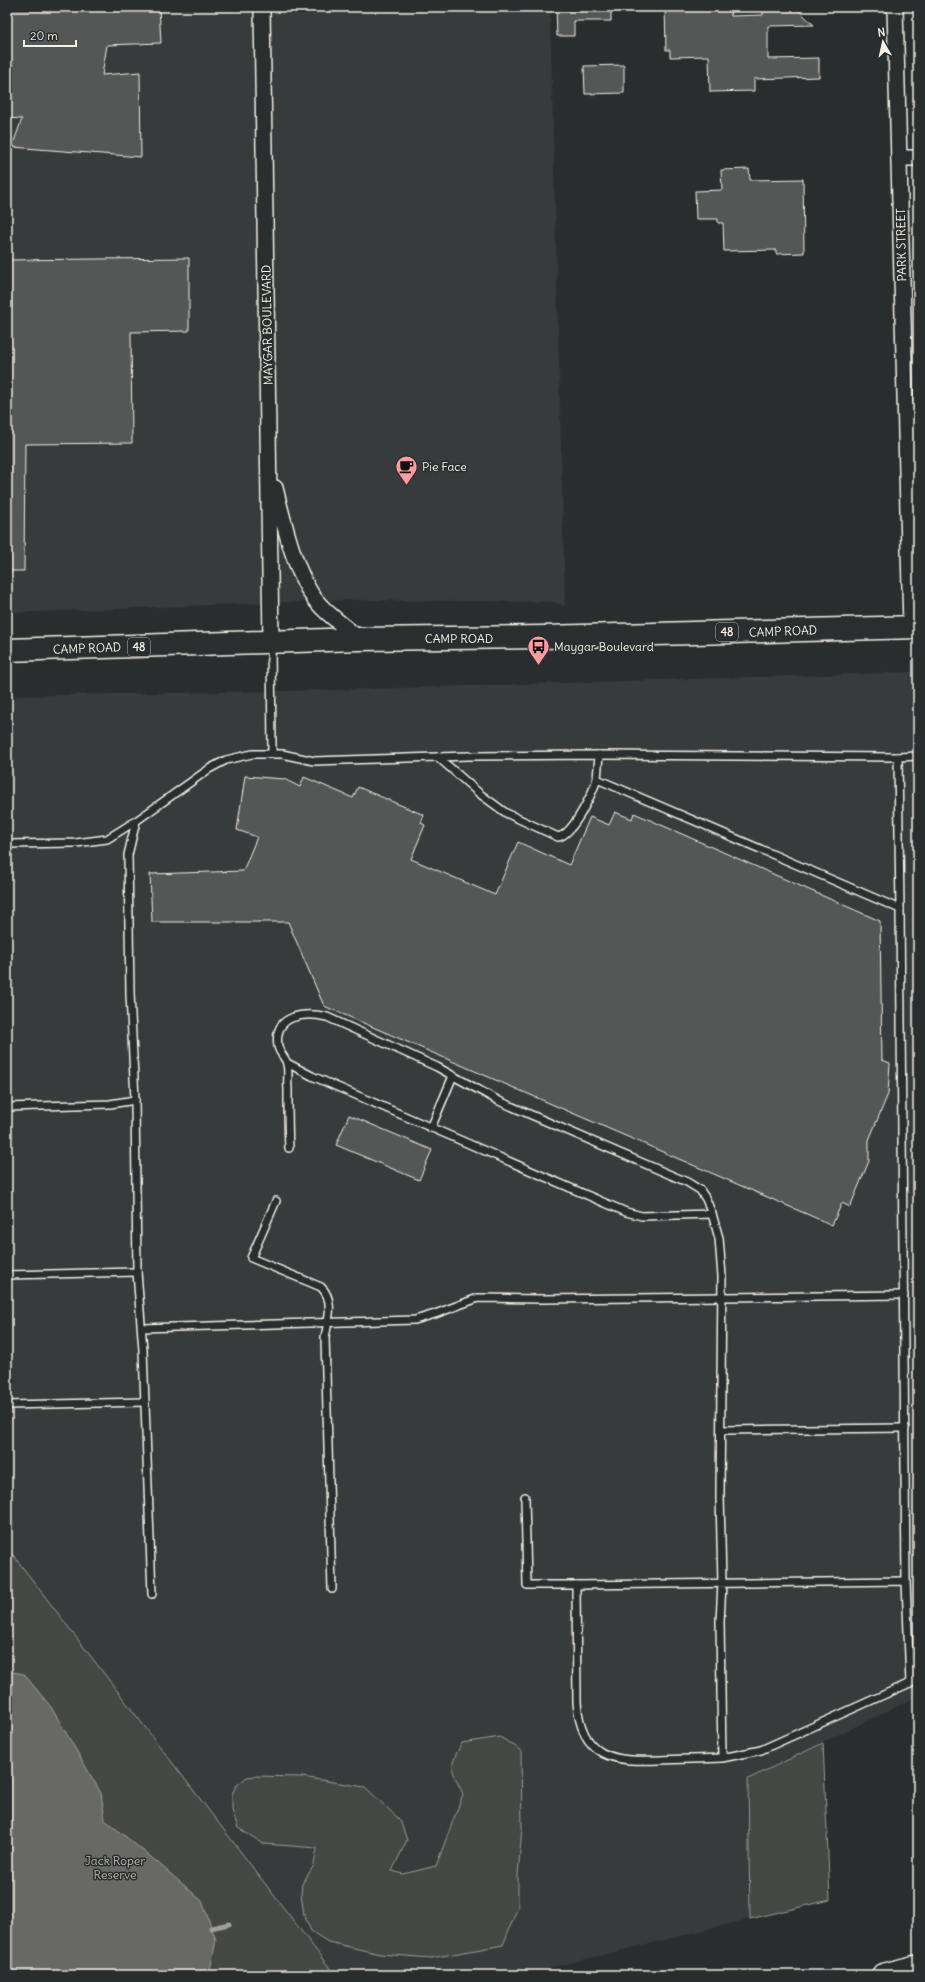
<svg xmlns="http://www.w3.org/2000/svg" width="925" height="1982" viewBox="0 0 925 1982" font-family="Delius,sans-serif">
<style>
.built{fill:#373a3a}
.green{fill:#444645;stroke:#9c9c96}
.water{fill:#676866;stroke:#9f9f9a}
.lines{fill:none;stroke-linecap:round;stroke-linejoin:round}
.stream{stroke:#9f9f9a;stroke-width:5}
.building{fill:#555756;stroke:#f4f1e8}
.service-casing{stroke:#f4f1e8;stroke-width:10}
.minor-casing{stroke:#f4f1e8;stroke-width:18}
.primary-casing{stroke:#f4f1e8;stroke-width:25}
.motorway-casing{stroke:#f4f1e8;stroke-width:25}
.service{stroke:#2a2d2e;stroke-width:7}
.minor{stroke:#2a2d2e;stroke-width:15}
.primary{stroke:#2a2d2e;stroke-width:22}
.motorway{stroke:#2a2d2e;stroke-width:22}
.labels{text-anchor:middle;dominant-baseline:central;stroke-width:3;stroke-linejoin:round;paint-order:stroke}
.shield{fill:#2a2d2e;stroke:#b7b6b0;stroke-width:1}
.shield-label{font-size:11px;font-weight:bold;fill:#f4f1e8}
.street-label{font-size:12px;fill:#f4f1e8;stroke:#2a2d2e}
.poi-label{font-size:12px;fill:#f4f1e8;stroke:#2a2d2e;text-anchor:start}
.park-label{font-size:12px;fill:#b6b5af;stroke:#2a2d2e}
</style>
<rect width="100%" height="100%" fill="#2a2d2e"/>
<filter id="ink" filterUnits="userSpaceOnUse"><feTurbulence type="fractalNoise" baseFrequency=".025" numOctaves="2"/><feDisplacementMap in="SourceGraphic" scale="8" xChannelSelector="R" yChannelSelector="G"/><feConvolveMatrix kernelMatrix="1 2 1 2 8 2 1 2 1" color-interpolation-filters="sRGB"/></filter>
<g filter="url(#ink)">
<g class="built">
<path d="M7 7H550L565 606 554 602 350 600 7 613Z"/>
<path d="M918 672V1696L748 1779 750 1919 521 1975H335L7 1547V696L334 690Z"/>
</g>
<g class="green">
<path d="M7 1547 335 1975H7Z"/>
<path d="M500 1737 521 1750 522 1828 518 1875V1907L503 1945 431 1958 380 1954 328 1942 311 1931 304 1915 301 1893 302 1884 314 1865 317 1848 264 1844 238 1828 232 1810V1794L236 1786 247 1777 255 1776 302 1777 365 1787 400 1820 407 1840 392 1871 403 1874 436 1866 463 1794C451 1769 448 1768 462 1743Z"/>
<path d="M823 1743 830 1900 750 1919 748 1779Z"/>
</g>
<path class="water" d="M7 1671 24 1674 51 1707 101 1793 105 1820 157 1862 202 1901 216 1940 209 1975H7Z"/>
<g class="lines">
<path class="stream" d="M211 1928 229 1924"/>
</g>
<g class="building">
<path d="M7 7H159L161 43 107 45 102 75 140 72 141 157 12 147 22 119 7 118Z"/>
<path d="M556 7H611V21H574V36H557Z"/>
<path d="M665 7H730L731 16 763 15V7H798L799 11 814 25 768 26V59L819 58V77L754 79V91L710 92 709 56 670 57V50H666Z"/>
<path d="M624 65V93L585 94 584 66Z"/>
<path d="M749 169 750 180 803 179 804 253 776 254V250L724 251 723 223H718V219H696L695 191 722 190 721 170Z"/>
<path d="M189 258V331L131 332 132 443 25 444 24 571H7V260Z"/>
<path d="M245 776 284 779 300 787 304 777 353 798 358 787 424 815 421 823 425 825 411 859 495 895 518 842 569 865 590 817 609 825 615 812 632 819 634 813 880 921 882 1060 890 1063 888 1094 869 1140V1161L850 1207 842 1203 832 1225 324 1006 288 922H152L150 874 243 871 257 837 237 830Z"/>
<path d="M349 1115 432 1150 419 1180 336 1145Z"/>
</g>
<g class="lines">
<defs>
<g id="service">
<path d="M271 643 272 753"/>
<path d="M599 755 898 757 900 909"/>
<path d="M438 757 480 794 506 813 558 837C573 835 593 792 597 779"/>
<path d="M898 757 918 756"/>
<path d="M136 821 128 855 130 993 135 1100 137 1272 143 1350 152 1594"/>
<path d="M7 844 76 843 107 839 136 821 209 769 226 760 252 754H282L314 761 468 756 599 755 597 779 900 909 906 1581"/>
<path d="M287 1063 312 1076 626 1212 642 1216 712 1214"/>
<path d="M7 1107 110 1104 135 1100"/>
<path d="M431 1128 453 1076"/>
<path d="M289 1148C288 1128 288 1109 288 1089 287 1081 289 1072 287 1064 286 1058 279 1053 278 1046 273 1014 305 1012 327 1017L437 1067 499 1101 687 1182 700 1190 706 1199 712 1214 719 1238 722 1276 720 1495 722 1584 720 1621 722 1758C702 1759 681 1759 660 1760 612 1762 581 1758 577 1702L576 1585 906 1581 910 1683 761 1750 722 1758"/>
<path d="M276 1201 251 1258 321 1287C335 1300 328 1321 325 1337L332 1589"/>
<path d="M7 1275 137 1272"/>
<path d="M142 1328 415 1320 435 1314 478 1298 543 1299 904 1295"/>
<path d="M7 1405 145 1402"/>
<path d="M721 1430 905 1428"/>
<path d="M525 1497 527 1585H576"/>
<path d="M910 1683 918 1679"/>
</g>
<g id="minor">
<path d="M262 7 271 643"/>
<path d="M895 7 911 627"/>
<path d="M899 158H918"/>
<path d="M275 488C283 520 296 578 318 603 329 616 346 627 359 639"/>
</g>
<path id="primary" d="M7 650 359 639 543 637 918 627"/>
<path id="motorway" d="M883 1975 918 1966"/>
</defs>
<use href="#service" class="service-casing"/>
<use href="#minor" class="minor-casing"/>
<use href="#primary" class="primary-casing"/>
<use href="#motorway" class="motorway-casing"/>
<use href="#service" class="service"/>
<use href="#minor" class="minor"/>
<use href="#primary" class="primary"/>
<use href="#motorway" class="motorway"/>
</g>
</g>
<defs>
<symbol id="cafe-pin" viewBox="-11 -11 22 30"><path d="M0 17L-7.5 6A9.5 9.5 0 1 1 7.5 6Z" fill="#ff9aa2" stroke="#2a2d2e"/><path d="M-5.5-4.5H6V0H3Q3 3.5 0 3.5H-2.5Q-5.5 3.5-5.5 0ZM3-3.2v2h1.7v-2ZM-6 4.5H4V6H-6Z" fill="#111"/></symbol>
<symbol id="bus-pin" viewBox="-11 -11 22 30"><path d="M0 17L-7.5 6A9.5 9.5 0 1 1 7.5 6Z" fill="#ff9aa2" stroke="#2a2d2e"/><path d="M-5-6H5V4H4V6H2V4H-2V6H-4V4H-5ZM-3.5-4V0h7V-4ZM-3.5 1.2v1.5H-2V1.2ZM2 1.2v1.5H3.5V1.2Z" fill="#111"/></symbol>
</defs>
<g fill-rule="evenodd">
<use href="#cafe-pin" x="394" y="454" width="25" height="34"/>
<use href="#bus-pin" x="526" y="634" width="25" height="34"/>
</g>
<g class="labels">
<g class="shield">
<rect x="716" y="623" width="22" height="18" rx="3"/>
<rect x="128" y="638" width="22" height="18" rx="3"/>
</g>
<g class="shield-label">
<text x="727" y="632">48</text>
<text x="139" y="647">48</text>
</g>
<g class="street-label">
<text transform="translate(901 245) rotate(-91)">PARK STREET</text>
<text transform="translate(267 325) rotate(-91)">MAYGAR BOULEVARD</text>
<text transform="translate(783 631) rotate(-2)">CAMP ROAD</text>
<text x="459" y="638">CAMP ROAD</text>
<text transform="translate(87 648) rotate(-2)">CAMP ROAD</text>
</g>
<g class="poi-label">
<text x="422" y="466">Pie Face</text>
<text x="554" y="646">Maygar Boulevard</text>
</g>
<g class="park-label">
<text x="115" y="1860">Jack Roper<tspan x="115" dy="14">Reserve</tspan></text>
</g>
</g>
<rect width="925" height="1982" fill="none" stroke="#2a2d2e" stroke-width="24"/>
<rect x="12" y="12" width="901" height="1958" fill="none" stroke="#f4f1e8" stroke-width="1.5" filter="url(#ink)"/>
<g transform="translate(883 42) rotate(351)" stroke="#2a2d2e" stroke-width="3" paint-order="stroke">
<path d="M0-3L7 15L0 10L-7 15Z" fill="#f4f1e8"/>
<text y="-6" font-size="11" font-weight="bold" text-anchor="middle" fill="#f4f1e8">N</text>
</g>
<path d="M24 40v6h52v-6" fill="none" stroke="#f4f1e8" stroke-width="2"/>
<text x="30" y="40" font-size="12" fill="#f4f1e8" stroke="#2a2d2e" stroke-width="3" paint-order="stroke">20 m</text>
</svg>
